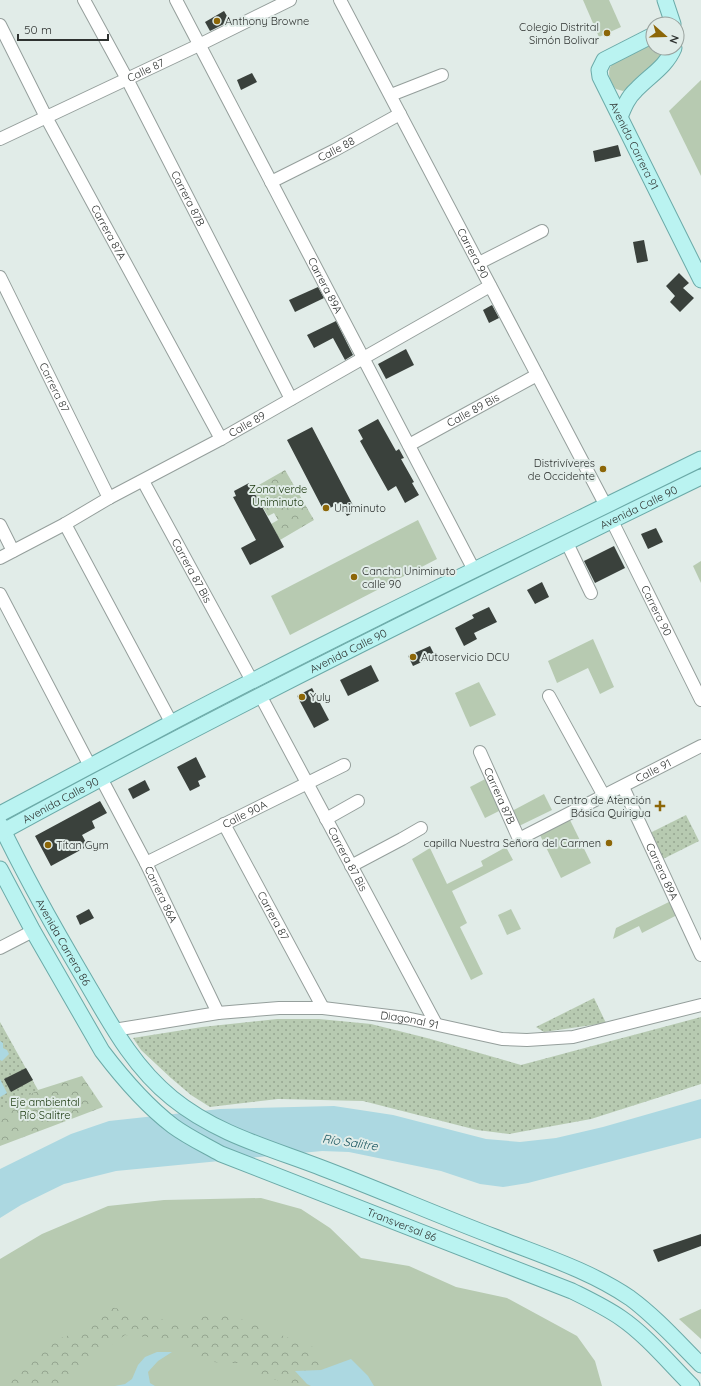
<svg xmlns="http://www.w3.org/2000/svg" width="701" height="1386" viewBox="0 0 701 1386" font-family="Quicksand,sans-serif">
<style>
.grass{fill:#b7cab1}
.forest{fill:url(#forest-crowns)}
.park{fill:url(#park-dots)}
.water{fill:#acd8e1}
.building{fill:#3a413c}
.lines{fill:none;stroke-linecap:round;stroke-linejoin:round}
.minor-casing{stroke:#959f9c;stroke-width:14}
.major-casing{stroke:#6baaa8;stroke-width:17}
.minor{stroke:#fff;stroke-width:12}
.major{stroke:#baf3f1;stroke-width:15}
.poi-dot{fill:#8c6607;stroke:#e1ece8;stroke-width:1.5}
.labels{text-anchor:middle;dominant-baseline:central;stroke-width:4;stroke-linejoin:round;paint-order:stroke}
.poi-label{font-size:11px;fill:#2e3230;stroke:#e1ece8;text-anchor:start}
.street-label{font-size:11px;fill:#2e3230;stroke:#e1ece8}
.park-label{font-size:11px;fill:#17350a;stroke:#e1ece8}
.water-label{font-size:12px;font-style:italic;fill:#19555f;stroke:#e1ece8}
</style>
<defs>
<pattern id="forest-crowns" width="20" height="18" patternUnits="userSpaceOnUse"><rect width="20" height="18" fill="#b7cab1"/><path d="M2 6a3 3 0 1 1 6 0M12 15a3 3 0 1 1 6 0" fill="none" stroke="#95a590"/></pattern>
<pattern id="park-dots" width="8" height="8" patternUnits="userSpaceOnUse"><rect width="8" height="8" fill="#b7cab1"/><path d="M2 2h.1M6 6h.1" fill="none" stroke="#95a590" stroke-width="1.8" stroke-linecap="round"/></pattern>
</defs>
<rect width="100%" height="100%" fill="#e1ece8"/>
<g class="grass">
<path d="M583 0H609L621 27 599 37Z"/>
<path d="M653 43V48H668V50L633 85 623 91 616 89C608 79 605 67 618 59 622 56 629 56 633 54 640 51 647 47 653 43Z"/>
<path d="M701 80V176L669 111Z"/>
<path d="M418 520 437 559 290 635 271 596Z"/>
<path d="M701 561V583L693 566Z"/>
<path d="M593 639 614 687 600 694 588 668 557 683 548 661Z"/>
<path d="M479 682 496 715 470 727 455 693Z"/>
<path d="M491 776 505 808 485 818 470 787Z"/>
<path d="M544 794 552 810 519 826 512 811Z"/>
<path d="M570 820 591 863 561 878 540 835Z"/>
<path d="M506 847 513 860 452 891 467 923 460 927 483 974 471 980 412 859 430 848 447 884 483 866 481 861Z"/>
<path d="M675 899 681 913 642 933 639 926 613 939 616 928Z"/>
<path d="M511 909 521 929 507 935 498 915Z"/>
<path d="M261 1198 301 1209 330 1228 361 1258 409 1266 456 1287 507 1298 577 1336 595 1361 602 1386H0V1259L42 1234 108 1206 164 1200Z"/>
<path d="M701 1309V1339L679 1319Z"/>
</g>
<g class="forest">
<path d="M285 470 314 520 280 540 271 524 278 520 274 513 268 516 252 489Z"/>
<path d="M82 1076 103 1107 0 1146V1109L38 1090Z"/>
<path d="M111 1307 181 1324 221 1311 265 1329 321 1350V1370L295 1371 307 1384 311 1386H282L277 1380 255 1378 245 1363H222L198 1360 191 1346 167 1339 125 1335 97 1355 59 1383V1386H3L13 1380 26 1360 58 1339 75 1333Z"/>
</g>
<g class="park">
<path d="M686 815 699 841 661 860 648 834Z"/>
<path d="M594 998 606 1023 544 1032 536 1027Z"/>
<path d="M701 1017V1084L591 1119 509 1134 477 1130 363 1101 278 1099 210 1107 191 1095 171 1078 141 1050 133 1038 202 1027 277 1019H319L371 1024 427 1038 521 1065Z"/>
<path d="M0 1022 38 1090 0 1112Z"/>
</g>
<g class="water">
<path d="M0 1041 3 1043V1048L7 1050 9 1054 2 1061 0 1060Z"/>
<path d="M0 1079 7 1093 0 1097Z"/>
<path d="M701 1099V1138L528 1183 503 1187 480 1184 441 1171 349 1152 322 1151 116 1171 64 1184 21 1205 0 1218V1169L71 1134 109 1121 220 1109 334 1106 393 1115 486 1139 520 1142 556 1138 603 1127Z"/>
<path d="M157 1352H172L158 1361 148 1372 150 1383 155 1386H115L125 1384 132 1379 138 1365 145 1357Z"/>
<path d="M351 1359 368 1376 374 1386H311L307 1384 295 1371 321 1370Z"/>
</g>
<g class="building">
<path d="M224 11 230 21 210 31 205 22Z"/>
<path d="M252 73 257 82 241 90 237 80Z"/>
<path d="M618 145 621 156 595 162 593 151Z"/>
<path d="M644 240 648 261 637 263 633 242Z"/>
<path d="M679 273 689 283 683 288 694 298 680 312 670 302 675 296 666 286Z"/>
<path d="M318 287 324 298 295 312 289 300Z"/>
<path d="M492 305 499 318 489 323 483 310Z"/>
<path d="M336 321 353 355 345 360 333 338 314 348 307 335Z"/>
<path d="M406 349 414 365 386 379 378 364Z"/>
<path d="M378 419 396 451 399 449 404 458 401 459 414 482 412 483 419 495 405 503 396 486 388 491 360 441 363 439 358 430Z"/>
<path d="M312 427 356 511 347 516 340 503 324 511 287 440Z"/>
<path d="M249 483 284 547 250 565 241 548 256 540 233 497 236 496 234 491Z"/>
<path d="M656 528 663 542 648 549 641 534Z"/>
<path d="M614 546 625 568 595 583 584 561Z"/>
<path d="M542 582 549 597 535 604 527 590Z"/>
<path d="M489 607 497 622 474 633 477 639 464 646 455 628 474 618 472 615Z"/>
<path d="M430 646 435 656 413 666 408 656Z"/>
<path d="M371 665 379 681 348 696 340 680Z"/>
<path d="M312 688 329 720 314 728 297 696Z"/>
<path d="M196 757 206 777 198 781 200 786 190 791 177 767Z"/>
<path d="M145 780 150 790 133 799 128 789Z"/>
<path d="M100 801 107 813 92 821 95 828 82 835 88 846 51 866 35 836Z"/>
<path d="M89 909 94 918 80 925 76 916Z"/>
<path d="M26 1068 33 1080 11 1092 4 1079Z"/>
<path d="M701 1234V1246L658 1262 653 1250Z"/>
</g>
<g class="lines">
<defs>
<g id="minor">
<path id="s1" d="M84 0 127 79 291 399"/>
<path id="s2" d="M176 0 474 570"/>
<path id="s3" d="M340 0 606 506"/>
<path id="s4" d="M0 25 46 117 221 439"/>
<path d="M391 95 442 75"/>
<path id="s5" d="M0 139 199 45 290 0"/>
<path id="s6" d="M271 182 335 150 400 114"/>
<path d="M479 263 542 231"/>
<path id="s7" d="M0 277 109 498"/>
<path id="s8" d="M409 445 537 375"/>
<path id="s9" d="M143 481 252 681"/>
<path id="s10" d="M612 521 701 700"/>
<path d="M65 524 171 722"/>
<path d="M0 525 13 551"/>
<path d="M567 543 591 593"/>
<path id="s11" d="M0 558 65 524 109 498 221 439 490 286"/>
<path d="M0 594 90 766"/>
<path id="s12" d="M260 695 436 1024"/>
<path d="M549 696 604 796"/>
<path id="s13" d="M480 752 519 839 701 746"/>
<path id="s14" d="M101 778 146 863 218 1013"/>
<path id="s15" d="M623 787 701 955"/>
<path d="M326 819 358 801"/>
<path id="s16" d="M224 824 323 1008"/>
<path id="s17" d="M146 863 344 765"/>
<path d="M351 866 402 839 421 828"/>
<path d="M0 948 33 931"/>
<path id="s18" d="M114 1030 218 1013 279 1008H323L406 1018 502 1039 527 1040 573 1037 701 1005"/>
</g>
<g id="major">
<path d="M665 0 673 24"/>
<path id="s19" d="M653 35 604 60 599 70 600 77 701 280"/>
<path d="M620 117C624 107 628 97 636 90 649 76 666 67 674 48"/>
<path d="M0 814C57 784 114 753 171 723 346 631 524 546 701 459"/>
<path id="s20" d="M0 824C25 876 53 926 82 975 108 1019 131 1065 172 1098 216 1134 270 1148 322 1168 380 1190 437 1215 495 1237 540 1255 589 1270 630 1298 656 1317 678 1342 701 1365"/>
<path id="s21" d="M0 833C230 707 465 592 701 477"/>
<path id="s22" d="M0 869 33 931 102 1051C121 1076 148 1107 173 1126 188 1137 205 1145 221 1154L572 1291C588 1299 605 1307 621 1318 646 1335 670 1364 692 1386"/>
</g>
</defs>
<use href="#minor" class="minor-casing"/>
<use href="#major" class="major-casing"/>
<use href="#minor" class="minor"/>
<use href="#major" class="major"/>
</g>
<g class="poi-dot">
<circle cx="217" cy="21" r="4"/>
<circle cx="607" cy="33" r="4"/>
<circle cx="603" cy="469" r="4"/>
<circle cx="326" cy="508" r="4"/>
<circle cx="354" cy="577" r="4"/>
<circle cx="413" cy="657" r="4"/>
<circle cx="302" cy="697" r="4"/>
<path d="M658 800h4v4h4v4h-4v4h-4v-4h-4v-4h4z"/>
<circle cx="609" cy="843" r="4"/>
<circle cx="48" cy="845" r="4"/>
</g>
<g class="labels">
<g class="poi-label">
<text x="225" y="21">Anthony Browne</text>
<text x="599" y="27" text-anchor="end">Colegio Distrital<tspan x="599" dy="13">Simón Bolivar</tspan></text>
<text x="595" y="463" text-anchor="end">Distrivíveres<tspan x="595" dy="13">de Occidente</tspan></text>
<text x="334" y="508">Uniminuto</text>
<text x="362" y="571">Cancha Uniminuto<tspan x="362" dy="13">calle 90</tspan></text>
<text x="421" y="657">Autoservicio DCU</text>
<text x="310" y="697">Yuly</text>
<text x="651" y="800" text-anchor="end">Centro de Atención<tspan x="651" dy="13">Básica Quirigua</tspan></text>
<text x="601" y="843" text-anchor="end">capilla Nuestra Señora del Carmen</text>
<text x="56" y="845">Titan Gym</text>
</g>
<g class="street-label">
<text stroke="none"><textPath href="#s5" startOffset="161">Calle 87</textPath></text>
<text stroke="none"><textPath href="#s19" startOffset="150">Avenida Carrera 91</textPath></text>
<text stroke="none"><textPath href="#s6" startOffset="73">Calle 88</textPath></text>
<text stroke="none"><textPath href="#s1" startOffset="224">Carrera 87B</textPath></text>
<text stroke="none"><textPath href="#s4" startOffset="234">Carrera 87A</textPath></text>
<text stroke="none"><textPath href="#s3" startOffset="286">Carrera 90</textPath></text>
<text stroke="none"><textPath href="#s2" startOffset="322">Carrera 89A</textPath></text>
<text stroke="none"><textPath href="#s7" startOffset="123">Carrera 87</textPath></text>
<text stroke="none"><textPath href="#s8" startOffset="73">Calle 89 Bis</textPath></text>
<text stroke="none"><textPath href="#s11" startOffset="281">Calle 89</textPath></text>
<text stroke="none"><textPath href="#s21" startOffset="717">Avenida Calle 90</textPath></text>
<text stroke="none"><textPath href="#s9" startOffset="102">Carrera 87 Bis</textPath></text>
<text stroke="none"><textPath href="#s10" startOffset="100">Carrera 90</textPath></text>
<text stroke="none"><textPath href="#s21" startOffset="393">Avenida Calle 90</textPath></text>
<text stroke="none"><textPath href="#s13" startOffset="246">Calle 91</textPath></text>
<text stroke="none"><textPath href="#s13" startOffset="48">Carrera 87B</textPath></text>
<text stroke="none"><textPath href="#s21" startOffset="69">Avenida Calle 90</textPath></text>
<text stroke="none"><textPath href="#s17" startOffset="110">Calle 90A</textPath></text>
<text stroke="none"><textPath href="#s12" startOffset="186">Carrera 87 Bis</textPath></text>
<text stroke="none"><textPath href="#s15" startOffset="93">Carrera 89A</textPath></text>
<text stroke="none"><textPath href="#s14" startOffset="131">Carrera 86A</textPath></text>
<text stroke="none"><textPath href="#s16" startOffset="104">Carrera 87</textPath></text>
<text stroke="none"><textPath href="#s20" startOffset="134">Avenida Carrera 86</textPath></text>
<text stroke="none"><textPath href="#s18" startOffset="298">Diagonal 91</textPath></text>
<text stroke="none"><textPath href="#s22" startOffset="562">Transversal 86</textPath></text>
</g>
<g class="park-label">
<text x="278" y="489">Zona verde<tspan x="278" dy="13">Uniminuto</tspan></text>
<text x="45" y="1102">Eje ambiental<tspan x="45" dy="13">Río Salitre</tspan></text>
</g>
<g class="water-label">
<text transform="translate(350 1142) rotate(8)">Río Salitre</text>
</g>
</g>
<g transform="translate(665 36) rotate(110)"><circle r="19" fill="#e1ece8" stroke="#99a29e"/>
<path d="M0-3L7 15L0 10L-7 15Z" fill="#8c6607"/>
<text y="-6" font-size="11" font-weight="bold" text-anchor="middle" fill="#2e3230">N</text>
</g>
<path d="M18 34v6h90v-6" fill="none" stroke="#2e3230" stroke-width="2"/>
<text x="24" y="34" font-size="12" fill="#2e3230" stroke="#e1ece8" stroke-width="3" paint-order="stroke">50 m</text>
</svg>
